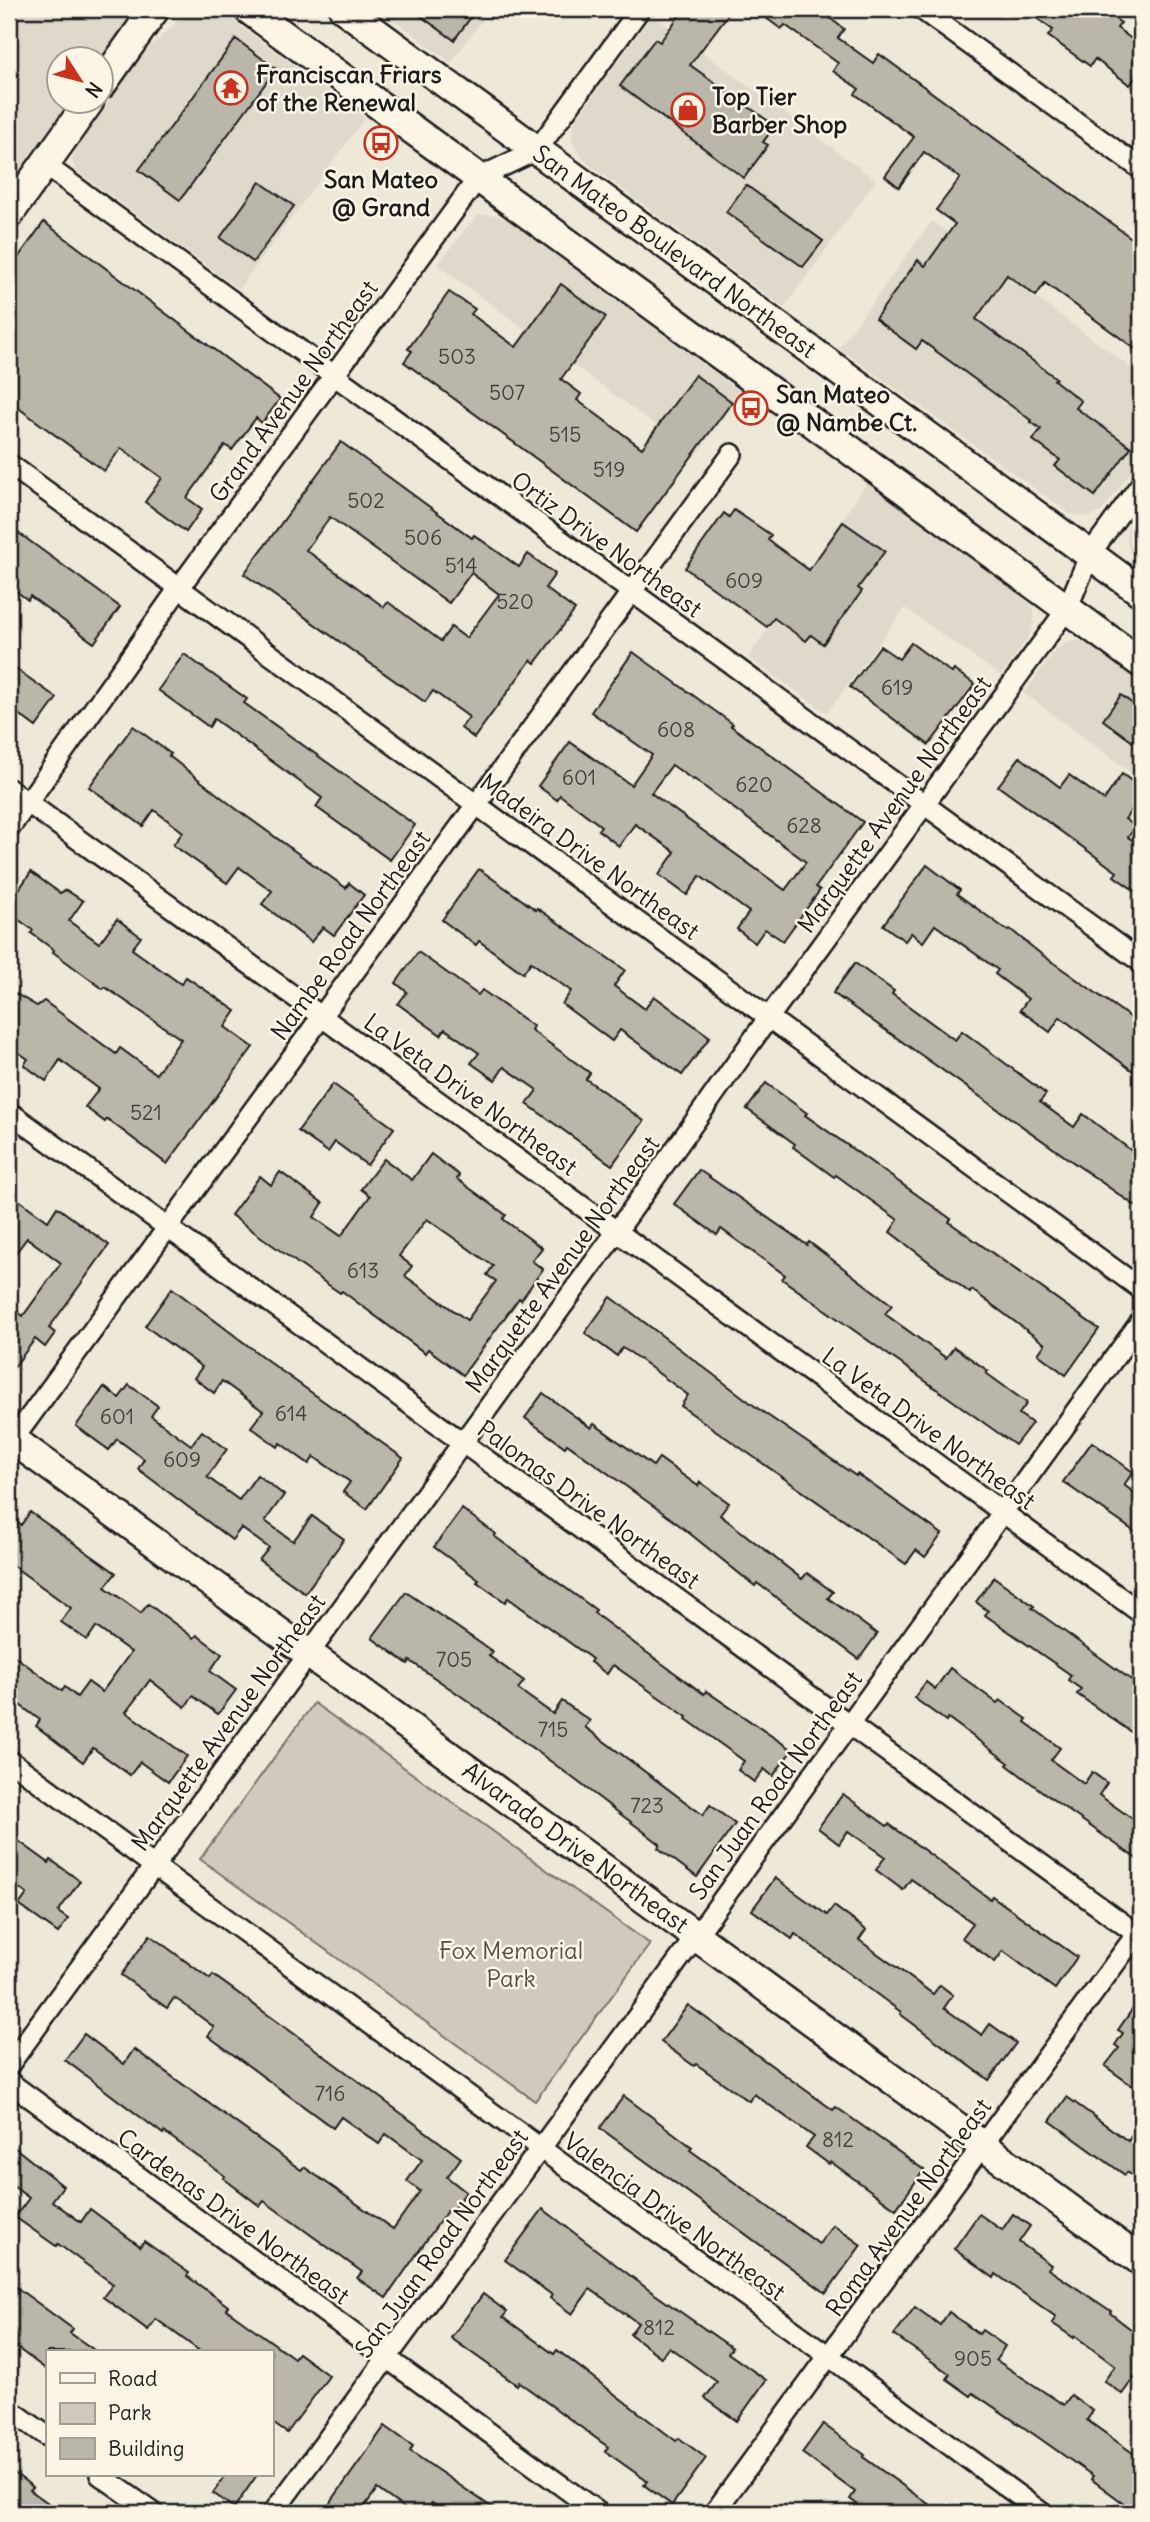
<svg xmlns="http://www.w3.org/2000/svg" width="1150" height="2522" viewBox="0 0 1150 2522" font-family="Delius,sans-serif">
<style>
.built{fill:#ded9cb}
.green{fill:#cfcabd;stroke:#76736c;stroke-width:2}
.building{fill:#bab6aa;stroke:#1c1c1c;stroke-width:2;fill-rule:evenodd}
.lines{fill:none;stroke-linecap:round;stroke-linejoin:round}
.street-casing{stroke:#1c1c1c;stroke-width:24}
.secondary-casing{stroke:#1c1c1c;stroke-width:33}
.street{stroke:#fcf5e5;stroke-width:19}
.secondary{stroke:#fcf5e5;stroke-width:28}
.labels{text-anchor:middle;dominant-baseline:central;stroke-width:5;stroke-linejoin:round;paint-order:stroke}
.number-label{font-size:21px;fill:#444240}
.poi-label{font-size:24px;font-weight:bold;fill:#1c1c1c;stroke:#fcf5e5;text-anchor:start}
.street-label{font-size:24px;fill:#1c1c1c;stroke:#fcf5e5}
.park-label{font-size:24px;fill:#52504c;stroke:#fcf5e5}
</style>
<rect width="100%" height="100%" fill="#eee8d9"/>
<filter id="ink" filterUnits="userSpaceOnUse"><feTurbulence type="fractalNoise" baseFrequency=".0143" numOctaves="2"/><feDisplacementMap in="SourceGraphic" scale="14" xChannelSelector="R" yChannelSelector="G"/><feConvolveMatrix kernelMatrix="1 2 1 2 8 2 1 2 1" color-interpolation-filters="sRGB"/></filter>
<g filter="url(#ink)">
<g class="built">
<path d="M9 9H133L117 40 102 61 60 60V102H72L9 188Z"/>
<path d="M191 9H211L224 14 365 118 239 289 77 171 72 160 75 149 140 56Z"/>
<path d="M380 9H490L451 63Z"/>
<path d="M652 15 876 180 784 308 587 163 577 151 571 138 574 123Z"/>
<path d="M479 215H495L509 220 742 393 696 455 438 265 466 228Z"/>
<path d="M932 221 1141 375V458L1101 512 1088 517 1070 514 839 348Z"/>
<path d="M868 482 1016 590 1034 609V623L1029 636 1001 676 905 608 827 713 748 657 825 550 823 547Z"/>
<path d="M1141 509V567L1129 551 1126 533 1128 526Z"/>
<path d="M1081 641 1100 650 1141 680V780L1024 693 1055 651 1067 642Z"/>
</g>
<path class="green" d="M314 1703 650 1944 535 2101 200 1859Z"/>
<g class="building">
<path d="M411 9H477L454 40Z"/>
<path d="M684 9H732L690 65 775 126 763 142 768 145 744 178 620 86 655 39 660 42Z"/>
<path d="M754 9H818L844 29 838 38 873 63 879 54 1141 245V353L1045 283 1036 296 1007 275 976 319 1056 378 1054 380 1081 401 1076 408 1131 447 1095 496 1055 466 1060 460 1033 440 1041 429 1031 422 1032 421 922 341 916 349 875 319 918 260 925 266 955 224 936 210 960 178 924 152 899 187 885 176 914 137 855 94 859 89 833 71 838 63 785 25 781 29Z"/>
<path d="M1024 9H1101L1121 23 1117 28 1141 46V70L1130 85 1095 59 1090 66 1048 36 1053 30Z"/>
<path d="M236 39 276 69 180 200 139 170Z"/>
<path d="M260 182 294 206 253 262 220 238Z"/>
<path d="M746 185 823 241 803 267 726 212Z"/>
<path d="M44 222 280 399 262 423 256 418 232 450 225 445 187 498 202 509 186 532 145 502 162 478 121 448 104 471 9 401V270Z"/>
<path d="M561 284 606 317 561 379 581 394 577 400 642 448 695 375 732 402 636 532 404 362 412 351 408 349 449 292 475 309 471 314 516 347Z"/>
<path d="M341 442 472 538 474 535 519 567 528 554 555 574 545 588 575 610 535 663 531 660 474 738 461 728 469 717 433 691 425 702 244 574ZM330 517 449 603 471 573 499 594 466 638 451 627 441 641 388 602 384 607 306 550Z"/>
<path d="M734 510 771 535 768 540 809 570 843 522 885 551 858 588 862 591 823 644 811 635 806 641 774 618 767 627 685 568 724 513 729 517Z"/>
<path d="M9 526 120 607 94 643 30 596 28 600 9 586Z"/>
<path d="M911 643 952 673 954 670 975 684 929 745 850 687 880 646 899 659Z"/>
<path d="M633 652 733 724 731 726 863 822 816 887 820 890 783 941 765 929 755 943 737 929 749 912 700 876 687 895 659 875 675 852 635 824 619 846 598 830 601 826 560 795 557 800 538 786 570 742 631 785 652 755 591 712ZM672 765 693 780 694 779 806 862 785 890 651 793Z"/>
<path d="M184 654 247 699 244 703 415 825 390 860 316 807 322 798 214 719 209 727 158 690Z"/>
<path d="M9 664 57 698 36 727 9 707Z"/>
<path d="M1121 695 1141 710V748L1103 720Z"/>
<path d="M133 726 171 754 169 756 235 808 346 888 349 883 364 895 334 935 323 927 311 942 262 904 272 891 239 867 227 883 173 845 183 832 154 810 143 826 89 787Z"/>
<path d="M1020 757 1060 787 1069 775 1104 800 1122 774 1141 788V797L1125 819 1136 827 1128 837 1141 846V895L1114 876 1117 872 998 786Z"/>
<path d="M927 865 960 890 957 894 1008 931 1010 929 1041 954 1141 1025V1060L1133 1071 1060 1017 1050 1032 1020 1010 1028 999 995 974 998 970 935 925 923 942 911 933 905 941 883 925Z"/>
<path d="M479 869 536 910 537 908 625 970 614 986 645 1009 654 996 710 1037 682 1075 620 1030 612 1041 562 1004 571 991 531 962 523 973 479 941 476 945 442 920Z"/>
<path d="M31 872 60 893 66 890 83 901 69 921 99 943 117 919 141 937 132 949 181 984 186 977 236 1011 225 1027 253 1047 167 1164 107 1119 105 1122 85 1107 99 1089 60 1060 46 1081 24 1065 28 1059 9 1046V990L37 1006 44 1001 116 1054 120 1048 156 1074 181 1039 105 987 103 989 53 952 54 950 31 933 33 930 9 913V904Z"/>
<path d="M418 952 478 995 482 990 533 1026 531 1030 590 1073 586 1079 644 1121 612 1165 527 1104 537 1090 504 1067 495 1080 471 1063 479 1053 445 1029 441 1035 398 1004 407 992 396 983Z"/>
<path d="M855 963 894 991 892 994 955 1040 962 1031 993 1054 1046 1094 1040 1102 1074 1127 1083 1114 1141 1158V1210L833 993Z"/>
<path d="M766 1083 807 1113 805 1115 951 1219 949 1222 1099 1329 1066 1375 1038 1354 1045 1344 972 1290 970 1293 890 1232 898 1220 836 1175 834 1177 793 1147 795 1144 747 1109Z"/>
<path d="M333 1084 394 1128 367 1165 335 1142 328 1152 298 1131Z"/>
<path d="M431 1154 459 1175 457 1179 506 1215 503 1219 542 1248 532 1261 543 1269 521 1300 519 1298 463 1375 428 1349 425 1353 342 1291 340 1293 300 1265 231 1215 260 1176 271 1185 280 1172 323 1203 314 1217 341 1236 370 1196 361 1189 384 1159 412 1180ZM427 1219 493 1266 487 1275 496 1281 467 1320 405 1276 412 1266 399 1256Z"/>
<path d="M699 1170 807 1245 809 1242 892 1305 885 1314 946 1358 954 1347 988 1371 986 1373 1027 1403 1019 1414 1032 1423 1015 1445 782 1279 785 1275 721 1229 717 1235 674 1204Z"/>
<path d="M9 1193 48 1221 57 1207 109 1245 49 1328 55 1333 45 1347 35 1339 9 1374V1305L23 1316 61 1263 27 1238 9 1262Z"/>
<path d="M172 1288 280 1370 403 1458 367 1509 343 1492 350 1482 314 1457 309 1464 280 1443 278 1447 251 1427 263 1411 222 1381 214 1393 194 1378 202 1367 145 1326Z"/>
<path d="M611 1297 760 1410 856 1476 857 1474 942 1534 925 1557 916 1550 906 1564 681 1406 688 1395 631 1353 622 1348 617 1356 585 1333Z"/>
<path d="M129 1385 158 1406 151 1416 191 1445 202 1431 227 1449 207 1477 239 1500 257 1475 284 1495 265 1521 293 1541 312 1516 344 1539 305 1593 259 1560 269 1548 241 1528 232 1540 138 1469 144 1459 117 1439 109 1450 76 1426 104 1387 119 1398Z"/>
<path d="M543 1393 591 1428 594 1424 653 1466 659 1458 698 1486 700 1482 729 1503 720 1515 802 1579 807 1573 833 1592 828 1598 877 1634 859 1659 757 1583 755 1586 673 1520 567 1444 565 1447 525 1418Z"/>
<path d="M1092 1442 1133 1472 1124 1485 1141 1498V1536L1063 1482Z"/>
<path d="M462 1509 496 1534 494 1536 596 1610 594 1613 642 1649 704 1694 706 1691 792 1750 773 1776 764 1769 754 1782 738 1770 744 1761 686 1719 687 1717 613 1665 607 1674 590 1662 592 1659 508 1598 505 1602 477 1582 479 1580 434 1547Z"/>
<path d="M30 1512 116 1573 105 1587 141 1613 148 1604 194 1638 197 1635 222 1654 210 1671 236 1690 218 1714 193 1696 185 1707 150 1680 126 1712 187 1756 168 1782 140 1762 130 1775 93 1748 83 1762 36 1726 40 1720 9 1697V1652L62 1691 65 1687 77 1697 88 1682 102 1692 131 1652 96 1627 87 1640 61 1622 71 1608 9 1563V1516L21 1525Z"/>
<path d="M994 1577 1034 1606 1032 1608 1141 1687V1739L1077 1694 1081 1689 1068 1680 1071 1675 985 1615 988 1611 976 1602Z"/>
<path d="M406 1592 493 1652 489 1656 524 1681 518 1689 553 1714 562 1701 590 1721 585 1727 703 1815 710 1805 735 1824 697 1877 658 1848 660 1844 557 1766 461 1696 410 1661 408 1664 372 1638Z"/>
<path d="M950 1668 997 1703 1000 1700 1027 1719 1025 1722 1060 1748 1051 1760 1084 1784 1092 1772 1107 1783 1099 1795 1141 1825V1862L1055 1801 1007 1765 1009 1763 948 1718 946 1721 914 1698 926 1682 935 1689Z"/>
<path d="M843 1794 887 1826 889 1824 990 1899 992 1896 1077 1957 1055 1989 1003 1951 995 1962 962 1938 973 1923 911 1879 903 1890 876 1870 885 1857 848 1831 839 1844 818 1828Z"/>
<path d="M9 1834 49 1863 51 1860 80 1881 58 1912 68 1919 58 1933 19 1905 27 1894 9 1881Z"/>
<path d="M775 1878 827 1915 834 1906 866 1930 859 1940 933 1994 940 1985 953 1995 944 2008 982 2035 990 2024 1016 2043 989 2080 900 2014 901 2012 795 1934 792 1939 752 1910Z"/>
<path d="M150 1935 210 1979 213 1975 311 2046 461 2158 447 2177 466 2192 450 2213 447 2211 386 2298 357 2278 362 2272 264 2201 260 2206 223 2178 225 2176 164 2132 163 2134 65 2060 84 2034 124 2064 134 2049 301 2170 304 2167 393 2229 420 2191 407 2181 422 2160 386 2134 379 2144 341 2117 333 2128 208 2036 214 2027 182 2003 174 1998 167 2008 121 1975Z"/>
<path d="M1141 1997V2077L1134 2087 1105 2066 1119 2048 1115 2045 1123 2033 1118 2030Z"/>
<path d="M688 2005 833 2110 836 2107 924 2170 896 2209 831 2162 829 2164 806 2147 814 2137 754 2094 749 2101 696 2064 694 2066 661 2042Z"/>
<path d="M624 2096 692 2147 690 2150 819 2244 833 2225 861 2245 826 2293 600 2128Z"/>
<path d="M1067 2097 1128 2141 1141 2122V2182L1127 2172 1125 2175 1050 2121Z"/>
<path d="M9 2143 63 2186 52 2201 81 2222 90 2209 140 2246 144 2241 189 2273 187 2276 228 2306 226 2309 294 2358 298 2353 329 2376 287 2433 271 2422V2352H201L156 2319 148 2330 103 2297 113 2284 58 2244 56 2246 15 2217 29 2198 9 2183Z"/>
<path d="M543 2209 649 2290 732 2348 728 2353 766 2380 737 2421 705 2398 717 2382 669 2347 661 2357 630 2334 638 2323 590 2289 572 2314 550 2298 552 2295 505 2260Z"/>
<path d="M979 2214 1002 2230 1013 2214 1030 2226 1019 2242 1051 2265 1048 2269 1111 2311 1110 2313 1141 2337V2383L1134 2378 1122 2394 1104 2381 1115 2366 1075 2336 1074 2338 1052 2323 1056 2317 996 2274 994 2278 954 2249Z"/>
<path d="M9 2282 73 2329 70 2333 97 2352H47V2370L9 2342Z"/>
<path d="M483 2294 507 2312 503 2317 554 2354 557 2350 676 2441 679 2438 706 2458 672 2505 644 2485 647 2481 605 2451 608 2447 519 2382 517 2385 451 2338Z"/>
<path d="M915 2307 940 2325 949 2312 979 2334 982 2330 1005 2346 996 2360 1064 2405 1071 2395 1093 2411 1087 2420 1141 2459V2513H1137L1091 2479 1093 2476 1032 2433 973 2393 971 2396 947 2379 950 2374 894 2335Z"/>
<path d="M823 2424 865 2455 863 2457 941 2513H869L850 2499 855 2492 802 2453Z"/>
<path d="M385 2426 413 2446 410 2451 500 2513H445L432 2503 424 2513H411L377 2489 360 2513H323Z"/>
<path d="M9 2469 33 2487 30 2490 62 2513H9Z"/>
<path d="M226 2475H257L234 2508 213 2493Z"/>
</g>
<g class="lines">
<defs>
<g id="street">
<path d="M921 9 1141 169"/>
<path d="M45 165 1141 962"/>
<path d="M9 464 1141 1289"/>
<path d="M9 789 1141 1613"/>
<path d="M9 829 179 588 478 178 537 150 640 9"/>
<path d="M9 1112 1141 1937"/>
<path d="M9 1445 732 454"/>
<path d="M9 1760 558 2161 830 2357 1042 2513"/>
<path d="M9 2065 617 1231 769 1017 1067 609 1090 554 1141 484"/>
<path d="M9 2082 599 2513"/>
<path d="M9 2409 47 2436"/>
<path d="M100 2475 154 2513"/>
<path d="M273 2513 678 1961 1141 1321"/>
<path d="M714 2513 1141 1928"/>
</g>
<g id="secondary">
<path d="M248 9 1141 663"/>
<path d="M344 9 1141 592"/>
<path d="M102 84 155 9"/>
<path d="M9 214 89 102"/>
<path d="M9 1437 334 1672 1141 2261"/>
</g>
</defs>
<use href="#street" class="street-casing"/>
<use href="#secondary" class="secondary-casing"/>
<use href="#street" class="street"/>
<use href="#secondary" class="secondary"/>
</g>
</g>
<defs>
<symbol id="temple-ring" viewBox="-11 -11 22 22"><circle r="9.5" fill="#fcf5e5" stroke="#c8321e" stroke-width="1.5"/><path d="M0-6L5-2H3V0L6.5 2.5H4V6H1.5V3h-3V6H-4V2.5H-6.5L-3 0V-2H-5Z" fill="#c8321e"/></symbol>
<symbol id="shop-ring" viewBox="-11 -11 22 22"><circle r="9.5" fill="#fcf5e5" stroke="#c8321e" stroke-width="1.5"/><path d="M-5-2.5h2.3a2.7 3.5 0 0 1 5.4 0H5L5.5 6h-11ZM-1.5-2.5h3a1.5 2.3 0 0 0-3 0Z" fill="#c8321e"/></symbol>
<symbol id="bus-ring" viewBox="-11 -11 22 22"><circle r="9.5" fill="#fcf5e5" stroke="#c8321e" stroke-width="1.5"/><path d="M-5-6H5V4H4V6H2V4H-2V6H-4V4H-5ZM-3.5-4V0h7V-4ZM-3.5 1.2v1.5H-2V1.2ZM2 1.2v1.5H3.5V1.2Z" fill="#c8321e"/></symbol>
</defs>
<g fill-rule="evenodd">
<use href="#temple-ring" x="212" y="69" width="38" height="38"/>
<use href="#shop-ring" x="669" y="91" width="38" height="38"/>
<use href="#bus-ring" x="362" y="124" width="38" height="38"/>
<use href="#bus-ring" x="732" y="389" width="38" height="38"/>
</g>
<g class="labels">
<g class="number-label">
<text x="457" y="356">503</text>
<text x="507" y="392">507</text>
<text x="565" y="434">515</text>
<text x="609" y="469">519</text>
<text x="366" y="500">502</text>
<text x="423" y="537">506</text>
<text x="461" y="565">514</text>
<text x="744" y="580">609</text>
<text x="515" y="601">520</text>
<text x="897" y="687">619</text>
<text x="676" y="729">608</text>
<text x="579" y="777">601</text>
<text x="754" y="784">620</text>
<text x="804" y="825">628</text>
<text x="146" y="1112">521</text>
<text x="363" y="1270">613</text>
<text x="291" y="1413">614</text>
<text x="117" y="1416">601</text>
<text x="182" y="1459">609</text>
<text x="454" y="1659">705</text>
<text x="553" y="1729">715</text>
<text x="647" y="1805">723</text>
<text x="330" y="2093">716</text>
<text x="838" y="2139">812</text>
<text x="659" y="2327">812</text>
<text x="973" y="2358">905</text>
</g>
<g class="poi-label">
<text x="256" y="74">Franciscan Friars<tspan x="256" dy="28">of the Renewal</tspan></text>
<text x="712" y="96">Top Tier<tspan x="712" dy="28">Barber Shop</tspan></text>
<text x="381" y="179" text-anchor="middle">San Mateo<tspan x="381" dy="28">@ Grand</tspan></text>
<text x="776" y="394">San Mateo<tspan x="776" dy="28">@ Nambe Ct.</tspan></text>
</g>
<g class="street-label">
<text transform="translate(675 251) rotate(36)">San Mateo Boulevard Northeast</text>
<text transform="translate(293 391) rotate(-54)">Grand Avenue Northeast</text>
<text transform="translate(607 544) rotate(36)">Ortiz Drive Northeast</text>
<text transform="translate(894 804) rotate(-54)">Marquette Avenue Northeast</text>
<text transform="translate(590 856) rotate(36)">Madeira Drive Northeast</text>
<text transform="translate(350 935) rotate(-54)">Nambe Road Northeast</text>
<text transform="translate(471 1094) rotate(36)">La Veta Drive Northeast</text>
<text transform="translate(562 1264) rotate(-54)">Marquette Avenue Northeast</text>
<text transform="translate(929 1428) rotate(36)">La Veta Drive Northeast</text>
<text transform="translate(589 1504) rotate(36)">Palomas Drive Northeast</text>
<text transform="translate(228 1722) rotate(-54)">Marquette Avenue Northeast</text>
<text transform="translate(775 1785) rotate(-54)">San Juan Road Northeast</text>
<text transform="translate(576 1847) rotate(36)">Alvarado Drive Northeast</text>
<text transform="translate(908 2207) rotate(-54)">Roma Avenue Northeast</text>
<text transform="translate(234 2216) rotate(36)">Cardenas Drive Northeast</text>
<text transform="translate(675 2216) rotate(36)">Valencia Drive Northeast</text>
<text transform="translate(441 2243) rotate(-54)">San Juan Road Northeast</text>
</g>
<g class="park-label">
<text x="511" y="1950">Fox Memorial<tspan x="511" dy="28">Park</tspan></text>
</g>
</g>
<rect width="1150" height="2522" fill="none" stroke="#fcf5e5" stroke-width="35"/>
<rect x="18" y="18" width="1115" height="2487" fill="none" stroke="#1c1c1c" stroke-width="2.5" filter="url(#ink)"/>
<rect x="46" y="2350" width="228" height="126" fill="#fcf5e5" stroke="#a29e95" stroke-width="2"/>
<rect x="60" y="2373" width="35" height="10" fill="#fcf5e5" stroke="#a29e95" stroke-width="2"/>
<text x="108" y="2386" font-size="21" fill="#1c1c1c">Road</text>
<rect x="60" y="2403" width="35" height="21" fill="#cfcabd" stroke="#a29e95" stroke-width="2"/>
<text x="108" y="2420" font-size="21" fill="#1c1c1c">Park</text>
<rect x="60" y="2438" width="35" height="21" fill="#bab6aa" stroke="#a29e95" stroke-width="2"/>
<text x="108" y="2456" font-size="21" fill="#1c1c1c">Building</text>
<g transform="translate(80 80) rotate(126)"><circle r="33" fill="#fcf5e5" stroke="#a29e95" stroke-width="2"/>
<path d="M0-5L12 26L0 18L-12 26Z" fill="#c8321e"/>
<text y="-10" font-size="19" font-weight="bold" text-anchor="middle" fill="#1c1c1c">N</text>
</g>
</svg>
